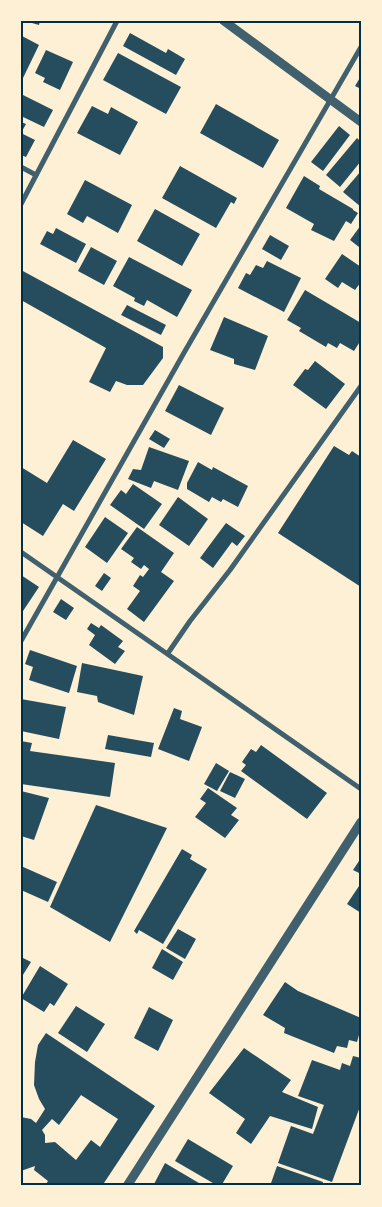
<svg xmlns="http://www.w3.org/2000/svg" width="382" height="1207" viewBox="0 0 382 1207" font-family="'Crimson Pro',serif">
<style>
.building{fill:#264d5e;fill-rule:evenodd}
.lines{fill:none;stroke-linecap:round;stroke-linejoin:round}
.minor{stroke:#3f606c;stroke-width:5}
.tertiary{stroke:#3f606c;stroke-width:9}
.neatline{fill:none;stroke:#003049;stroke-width:2}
</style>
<rect width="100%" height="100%" fill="#fdf0d5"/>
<g class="building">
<path d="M25 21H40L39 25Z"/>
<path d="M130 33 166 53 168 49 185 59 176 75 123 46Z"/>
<path d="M22 36 39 45 23 78H21Z"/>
<path d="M46 50 73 62 60 90 43 82 45 78 35 73Z"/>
<path d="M118 53 181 87 166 114 103 80Z"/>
<path d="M361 76V89L355 86Z"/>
<path d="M21 94 53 110 44 127 21 116Z"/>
<path d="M216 104 279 140 263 168 200 133Z"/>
<path d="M92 106 108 114 111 107 138 122 120 155 77 133Z"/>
<path d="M21 122 26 124 21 133 35 140 26 157 21 155Z"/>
<path d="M339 126 350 135 323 171 311 162Z"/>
<path d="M357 138 361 142V161L340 187 326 175Z"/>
<path d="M180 166 237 198 234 204 231 202 216 228 162 198Z"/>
<path d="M361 171V207L343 192Z"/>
<path d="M304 176 320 186 319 189 353 209V210L358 213 351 224 346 221 334 241 311 230 314 224 286 208Z"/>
<path d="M85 180 132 205 118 233 87 216 83 223 67 214Z"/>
<path d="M155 209 200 234 182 266 137 241Z"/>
<path d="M361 225V245L359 247 350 240Z"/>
<path d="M56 228 86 244 76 263 40 244 47 231 53 234Z"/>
<path d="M270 235 289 246 281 260 262 249Z"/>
<path d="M91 247 117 261 104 285 78 271Z"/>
<path d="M342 254 361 267V282L355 290 342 282 338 288 325 279Z"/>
<path d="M129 257 192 290 177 317 147 300 144 306 134 301 135 298 113 286Z"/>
<path d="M267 261 301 278 284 312 238 288 246 273 250 275 256 265 263 268Z"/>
<path d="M21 270 163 347V358L143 385H127L116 381 110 392 89 382 106 348 21 300Z"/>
<path d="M305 290 361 323V340L354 351 340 343 337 348 328 343 326 347 299 331 301 328 287 320Z"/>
<path d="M127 305 166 325 161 335 121 315Z"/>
<path d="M224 317 268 336 255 370 234 364V359L210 350Z"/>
<path d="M315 361 345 384 326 409 293 385 305 369 308 370Z"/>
<path d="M179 385 224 408 211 435 165 411Z"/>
<path d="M155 430 170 439 164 448 149 439Z"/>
<path d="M73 440 106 459 74 511 63 504 43 536 21 522V467L47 483Z"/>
<path d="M334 446 349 455 352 451 361 457V587L278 533Z"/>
<path d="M149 447 189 461 178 490 154 481 151 488 128 479 133 469 141 470Z"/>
<path d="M198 462 212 470 213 467 248 486 238 507 223 499 221 502 212 497 209 502 187 489V483Z"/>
<path d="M133 484 162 504 144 529 110 505 121 490 126 494Z"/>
<path d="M178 497 208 519 189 546 159 525Z"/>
<path d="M105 517 128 533 107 563 85 547Z"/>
<path d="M226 523 245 536 237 546 232 542 213 568 200 558Z"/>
<path d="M137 527 174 553 161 572 174 581 144 622 127 609 140 591 133 586 140 575 143 577 149 569 144 565 141 569 131 562 134 558 121 549Z"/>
<path d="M104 573 111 578 102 591 95 586Z"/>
<path d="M21 575 39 587 23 611 21 609Z"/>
<path d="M61 599 74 608 66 620 53 612Z"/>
<path d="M91 623 99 628 101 625 123 641 118 647 125 651 115 664 89 645 95 635 87 629Z"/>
<path d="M30 650 77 666 69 693 29 680 33 667 25 664Z"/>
<path d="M82 663 143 676 134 715 98 702 97 696 77 692Z"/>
<path d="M21 699 66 707 59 739 21 731Z"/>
<path d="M174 708 182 711 180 719 202 727 189 761 158 749Z"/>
<path d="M108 735 154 743 151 757 105 749Z"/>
<path d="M21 741 32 743 30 751 115 763 110 797 21 784Z"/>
<path d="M261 745 327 793 307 819 241 771 246 765 242 762 251 749 256 752Z"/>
<path d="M216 763 229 771 217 791 204 784Z"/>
<path d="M230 772 245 779 235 798 220 791Z"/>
<path d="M208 788 237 808 231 815 239 820 225 838 195 817 206 803 200 799Z"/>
<path d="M21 791 49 798 34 840 21 836Z"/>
<path d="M96 805 167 828 110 942 50 907Z"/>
<path d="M182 849 192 855 190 859 207 869 163 944 139 930 137 934 134 931Z"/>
<path d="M361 858V874L353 870Z"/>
<path d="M21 866 57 882 48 902 21 890Z"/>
<path d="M361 883V913L347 904Z"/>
<path d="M178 929 196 939 185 959 166 948Z"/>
<path d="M162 949 183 962 173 980 152 968Z"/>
<path d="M21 957 31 962 21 978Z"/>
<path d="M40 966 68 984 54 1006 50 1003 44 1012 21 998Z"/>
<path d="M285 982 298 991 361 1018V1028L357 1042 349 1040 347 1048 337 1046 334 1053 284 1033 285 1028 263 1015Z"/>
<path d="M76 1006 105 1024 87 1052 58 1033Z"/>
<path d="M149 1007 173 1020 158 1051 134 1038Z"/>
<path d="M46 1033 155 1106 102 1186H49L46 1184 48 1181 34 1170 35 1166 21 1171V1117L31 1119 36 1123 45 1109 39 1099 34 1085 35 1062 38 1045ZM81 1095 118 1119 100 1147 91 1140 76 1160 55 1142 45 1143V1135L42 1130 52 1119 59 1125Z"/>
<path d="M244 1048 291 1080 282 1092 318 1107 312 1129 270 1116 251 1144 236 1133 245 1119 209 1093Z"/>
<path d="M353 1056 361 1058V1104L332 1182 278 1163 291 1126 313 1134 324 1105 298 1096 312 1060 340 1070 342 1063 350 1066Z"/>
<path d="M188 1139 233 1166 221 1186H218L175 1161Z"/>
<path d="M165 1163 204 1186H153Z"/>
<path d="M277 1166 323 1182 322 1186H270Z"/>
</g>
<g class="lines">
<g class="minor">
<path d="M21 167 36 175"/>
<path d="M21 204 117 21"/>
<path d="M21 552 361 789"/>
<path d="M21 641 185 351 361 47"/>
<path d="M168 653 190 621 230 570 361 386"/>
</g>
<g class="tertiary">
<path d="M224 21 361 122"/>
<path d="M127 1186 361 822"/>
</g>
</g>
<rect width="382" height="1207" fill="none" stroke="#fdf0d5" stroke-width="45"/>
<rect x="22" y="22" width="338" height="1162" class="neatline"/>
</svg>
